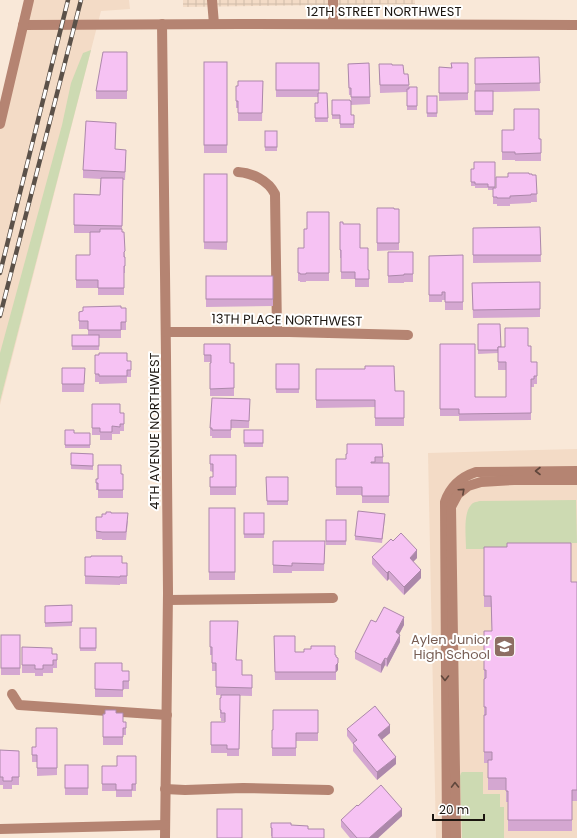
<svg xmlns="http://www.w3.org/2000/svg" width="577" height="838" viewBox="0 0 577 838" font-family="Poppins,sans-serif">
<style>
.built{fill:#f3dbc6}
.industrial{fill:url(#industrial-grid)}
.grass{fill:#cddab2}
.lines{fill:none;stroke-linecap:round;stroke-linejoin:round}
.minor{stroke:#b58472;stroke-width:10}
.rail-casing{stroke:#5b5149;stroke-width:4.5}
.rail{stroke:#fff;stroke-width:3;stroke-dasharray:9;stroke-linecap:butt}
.wall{fill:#d4a7d1}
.shaded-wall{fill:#ac88aa}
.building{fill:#f6c2f3;stroke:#ac88aa}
.oneway{stroke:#60473c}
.labels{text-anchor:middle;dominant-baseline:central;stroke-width:4;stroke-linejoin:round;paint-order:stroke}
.street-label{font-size:13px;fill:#1b150f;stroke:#fff}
.education-label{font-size:13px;fill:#785e54;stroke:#fff;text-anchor:end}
</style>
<defs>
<pattern id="industrial-grid" width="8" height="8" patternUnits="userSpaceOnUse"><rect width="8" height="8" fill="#f3dbc6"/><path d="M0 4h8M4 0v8" fill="none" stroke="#d0bba9"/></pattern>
</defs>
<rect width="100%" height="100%" fill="#f9e8d8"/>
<g class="built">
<path d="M29 0H129L130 9 101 11 0 405V124Z"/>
<path d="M577 449V838H436L428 453Z"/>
</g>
<path class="industrial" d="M183 0H415V4L183 7Z"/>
<g class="grass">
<path d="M91 50 0 401V353L62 125 71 83 83 53Z"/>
<path d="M576 500 577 543H556V546L538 549H466C466 538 463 513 471 505 473 502 476 502 480 501Z"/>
<path d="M462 772H483V794H500V807H504V838H462L460 776 461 773Z"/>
</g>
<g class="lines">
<g class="minor">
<path d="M212 0 214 24"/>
<path d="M333 0V24"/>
<path d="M162 24 166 357 168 593 165 838"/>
<path d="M23 25 240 24 577 25"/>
<path d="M0 124 29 0"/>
<path d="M238 172C252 173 268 180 275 194L277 332"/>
<path d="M166 332H289L408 335"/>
<path d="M168 600 333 598"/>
<path d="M12 694 19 705 167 715"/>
<path d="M165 789 185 790 243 788 329 790"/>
<path d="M0 829 165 825"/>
<path d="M447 838 445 502C450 487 461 477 476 472L577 471"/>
<path d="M456 838 451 507 458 494 468 486 481 482 514 480H577"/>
</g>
<defs>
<g id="rail">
<path d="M0 273 68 0"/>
<path d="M0 316 81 0"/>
</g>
</defs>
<use href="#rail" class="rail-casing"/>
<use href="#rail" class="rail"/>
</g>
<g class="wall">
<path d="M127 52V99H96V91Z"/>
<path d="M539 57 540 91 493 92V115H475V58Z"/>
<rect x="204" y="62" width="23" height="91"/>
<path d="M276 63H319V93H327L328 122H315V103H318V97H276Z"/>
<path d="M369 63 370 104 351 105V115H354V128H340V119H332V100L351 101V95H349L348 64Z"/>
<path d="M451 63H468V100L439 101V67L451 68Z"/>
<path d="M379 64 392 65 404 74H408L409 87H417V110H407V92L380 93Z"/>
<path d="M263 81 262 121H238V108H236V101Z"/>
<rect x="427" y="96" width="10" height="21"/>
<path d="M116 130 115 149 126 157 125 180H123L122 232 125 257V273H124V295H98V288H76V255H90V233H74V194L100 195 101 179 83 178V170Z"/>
<path d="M502 130 541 139V161H515V160H502Z"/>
<rect x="265" y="131" width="12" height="20"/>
<path d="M495 162V188H496L508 177 529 174 532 175H536L537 202H531V203L510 204V206H497V204H493V190H488V188H475V186H471V169H474Z"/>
<path d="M204 174H227V250L204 249Z"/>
<path d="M377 208 399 209V250L377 251Z"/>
<path d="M329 212V281H306V282H300V281H298V248H304L307 229Z"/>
<path d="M340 222 343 224 360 248 368 270H369V287H355V279H341V258H340Z"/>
<path d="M540 227 541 262 473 263V228Z"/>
<path d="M388 252H413V282H404V283H388Z"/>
<path d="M463 255V310H445V300H442V302H429V256Z"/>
<path d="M206 276H273V306L206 307Z"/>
<path d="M540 282V317L473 318 472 283Z"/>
<path d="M121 308H126V330H121V338H99V350H72V335H88V329H79V312Z"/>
<path d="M478 324 501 347 528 346 531 362H537V384H534V387H531V420L459 421V416H440V344L475 397H506V370H498V353L478 354Z"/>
<path d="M204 344 230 363H234V396H210V363L211 362H204Z"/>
<path d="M95 355 127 361 131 370V377H127V383L99 384V382H95Z"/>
<rect x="276" y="364" width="23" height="29"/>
<path d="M62 368H85L84 392H62Z"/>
<path d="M316 369 395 391H404V426H375V407L316 408Z"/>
<path d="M250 399 249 428H231V438H212V436H210V428Z"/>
<path d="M92 404 120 413H124V431H120V434H112V440H100V435H92Z"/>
<path d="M65 430 74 433H90V448H65Z"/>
<rect x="244" y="430" width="19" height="17"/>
<path d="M71 453 93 454V470L71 469Z"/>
<path d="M346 454 383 457V463H389V503H362V495H336V459H346Z"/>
<path d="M210 455H236V495H210V477H213V472L210 471Z"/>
<path d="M121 474H123V498H98V490H96V479Z"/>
<path d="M266 477H288V505H267Z"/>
<rect x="209" y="508" width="26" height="72"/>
<path d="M111 513 128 521 126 540H102V539H96V517H102Z"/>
<rect x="244" y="513" width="20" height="25"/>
<path d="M385 518 382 543 355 540V536Z"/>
<rect x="326" y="520" width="20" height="25"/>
<path d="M273 541H325L324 571H292V573H273Z"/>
<path d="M393 541 417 558 413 562 421 578 404 595 389 579 387 581 372 564V557Z"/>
<path d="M484 547 571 582H577V801H572V831H508V802H506V790H488V763H484V631H492L491 607H484Z"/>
<path d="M85 557 122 563H127V584H120V585L85 584Z"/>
<path d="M72 605V626L45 627V606Z"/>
<path d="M210 621 237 660 242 675H252V696L216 695V671H212V655H210Z"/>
<path d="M376 622 404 625 399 634 400 642 387 667 385 665 381 673 355 659V652Z"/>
<rect x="80" y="628" width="16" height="23"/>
<rect x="1" y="635" width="19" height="40"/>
<path d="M274 636 295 652 335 655 338 670 336 672V680H275Z"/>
<path d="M22 647 52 654H57V668H53V673H43V676H35V673H22Z"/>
<path d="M95 663 122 671H129V689H123V697H95Z"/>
<path d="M240 695 239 756H227V753H211V722H225V721H221V718H220V698Z"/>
<path d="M318 710V741H296V756H272V730H273Z"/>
<path d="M116 713 123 722H126V735H123V745H103V714Z"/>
<path d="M57 728V775L37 776V762H32V747H36Z"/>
<path d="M347 729 390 733 382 739 396 764 377 780 353 751V744L347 736Z"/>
<path d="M0 750 19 751V785H12V789H3V785H0Z"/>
<path d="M136 756V791H132V797H116V791H102V766H117Z"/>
<rect x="65" y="765" width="23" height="30"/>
<path d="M358 806 402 816 378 838H350L341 827V820Z"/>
<path d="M271 823H291L272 836H271Z"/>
</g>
<g class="shaded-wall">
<path d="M417 550V558L410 565V558Z"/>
<path d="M421 570V578L404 595V587Z"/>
<path d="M389 571V579L387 581V573Z"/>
<path d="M404 617V625L396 640V632Z"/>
<path d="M400 635V642L387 667V659Z"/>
<path d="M385 658V665L381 673V665Z"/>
<path d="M338 663V670L336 672V665Z"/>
<path d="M390 725V733L378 743V735Z"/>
<path d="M396 757V764L377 780V772Z"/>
<path d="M402 809V816L378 838H369Z"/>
</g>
<g class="building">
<path d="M103 52H127V91H96Z"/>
<path d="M539 57 540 83 475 84V58Z"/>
<rect x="204" y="62" width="23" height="83"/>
<rect x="276" y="63" width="43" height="27"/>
<path d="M369 63 370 97H351V88H349L348 64Z"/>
<path d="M451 63H468V93H439V67L452 68Z"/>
<path d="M379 64H392V65H403L404 74H408L409 85H380Z"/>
<path d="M238 81H263L262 113H238V101H236V86H238Z"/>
<path d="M409 87H417V106H407V89H409Z"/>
<rect x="475" y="91" width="18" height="20"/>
<path d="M318 93H327L328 118H315V103H318Z"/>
<rect x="427" y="96" width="10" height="17"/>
<path d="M332 100H350V101H351V115H354V124H340V115H332Z"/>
<path d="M514 109H539V139H541V153L515 154V152H502V130H514Z"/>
<path d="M86 121 116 123 115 149 126 150 125 172 83 170Z"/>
<rect x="265" y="131" width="12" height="16"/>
<path d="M474 162H495V187H488V184H475V182H471V169H474Z"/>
<path d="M508 173H529V174H532V175H536L537 194H531V195L510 196V198H497V197H493V188H496V177H508Z"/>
<rect x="204" y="174" width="23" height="68"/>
<path d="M101 178H123L122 226 74 225V194L100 195Z"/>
<path d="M377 208H394V209H399V243H377Z"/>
<path d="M307 212H329V273H306V274H300V273H298V248H304V229H307Z"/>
<path d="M340 222H343V224H360V248H368V270H369V279H355V272H341V250H340Z"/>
<path d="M540 227 541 255H473V228Z"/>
<path d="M100 229H122V232H124L125 251 124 252V257H125V266H124V288H98V280H76V255H90V232H100Z"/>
<path d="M388 252H413V274H404V275L388 276Z"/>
<path d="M463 255V302H445V292H442V295H429V256Z"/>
<rect x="206" y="276" width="67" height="23"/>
<path d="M540 282V309L473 310 472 283Z"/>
<path d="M121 306V308H126V322H121V330H88V321H79V312L83 311V307Z"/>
<path d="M478 324H500L501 347H498V350H478Z"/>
<path d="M505 328H528V346H531V362H537V376H534V379H531V413L459 414V409H440V344H475V397H506V362H498V347H505Z"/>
<rect x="72" y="335" width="27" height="11"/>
<path d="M204 344H230V363H234V388L210 389V363H211V355H204Z"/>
<path d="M99 353H127V361H131V370H127V376H99V374H95V355H99Z"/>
<rect x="276" y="364" width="23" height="25"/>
<path d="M365 366H394L395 391H404V418H375V400H316V369H365Z"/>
<path d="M62 368H85L84 384H62Z"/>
<path d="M212 398 250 399 249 421 231 420V430H212V428H210Z"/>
<path d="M92 404H120V413H124V424H120V427L112 426V432H100V428H92Z"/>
<path d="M65 430H74V433H90V445H65Z"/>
<rect x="244" y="430" width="19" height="13"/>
<path d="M347 444H382L383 457H375V462H371V463H389V496H362V487H336V459H346V454H347Z"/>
<path d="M71 453 93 454V466L71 465Z"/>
<path d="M210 455H236V487H210V477H213V464H210Z"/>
<path d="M98 465H121V474H123V490H98V483H96V479H98Z"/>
<path d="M266 477H288V501H267Z"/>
<rect x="209" y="508" width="26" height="64"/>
<path d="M358 511 385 514 382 539 355 536Z"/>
<path d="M106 512H111V513H128L126 532H102L96 531V517H102V514H106Z"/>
<rect x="244" y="513" width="20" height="21"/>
<rect x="326" y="520" width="20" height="21"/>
<path d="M401 533 417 550 410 558 421 570 404 587 389 571 387 573 372 557 391 539 393 541Z"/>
<path d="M273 541H325L324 564 292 563V566L273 565Z"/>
<path d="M507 543H571V582H577V790H572V820H508V791H506V778H488V760H492V752H484V715H486V707H484V679L486 678V670H484V631H492L491 596H484V547H507Z"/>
<path d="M91 556H122V563H127V576H120V577L85 576V557H91Z"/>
<path d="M72 605V622L45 623V606Z"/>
<path d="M384 607 404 617 396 632 400 635 387 659 385 658 381 665 355 652 371 620 376 622Z"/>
<path d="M210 621H238L236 660H242V675H252V688L216 687V663H212V647H210Z"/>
<rect x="80" y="628" width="16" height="20"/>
<rect x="1" y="635" width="19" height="33"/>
<path d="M274 636H295V652H304V649H311V646H335V655H336V657L338 658V663L336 665V672H275Z"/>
<path d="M22 647 52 648V654H57V660H53V665H43V669H35V665H22Z"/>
<path d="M95 663H122V671H129V681H123V690L95 689Z"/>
<path d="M221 695H240L239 749H227V745H211V722H225V713H221V710H220V698H221Z"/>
<path d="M375 706 390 725 378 735 396 757 377 772 353 743 357 740 347 729Z"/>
<path d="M105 710H116V713H123V722H126V728H123V737H103V714H105Z"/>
<path d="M273 710H318V733H296V748H272V730H273Z"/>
<path d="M36 728H57V768H37V755H32V747H36Z"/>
<path d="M0 750 19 751V777H12V781H3V777H0Z"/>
<path d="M117 756H136V784H132V790H116V784H102V766H117Z"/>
<rect x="65" y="765" width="23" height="23"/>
<path d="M381 785 402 809 369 838H357L341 820 357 805 358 806Z"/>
<rect x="217" y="809" width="25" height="29"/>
<path d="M271 823H291V825L308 826V829H324V838H272V828H271Z"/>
</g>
<defs><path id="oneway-chevron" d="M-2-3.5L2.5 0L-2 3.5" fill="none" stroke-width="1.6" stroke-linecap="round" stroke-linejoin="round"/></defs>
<g class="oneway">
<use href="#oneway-chevron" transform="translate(538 471) rotate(180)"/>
<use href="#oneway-chevron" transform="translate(462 491) rotate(-42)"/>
<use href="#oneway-chevron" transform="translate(445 678) rotate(90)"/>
<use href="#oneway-chevron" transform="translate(455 785) rotate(-91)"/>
</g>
<defs>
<symbol id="school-square" viewBox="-11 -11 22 22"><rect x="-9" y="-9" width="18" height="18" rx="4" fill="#8d6e63" stroke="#fff"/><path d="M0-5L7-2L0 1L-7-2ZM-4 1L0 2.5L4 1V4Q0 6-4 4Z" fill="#fff"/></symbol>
</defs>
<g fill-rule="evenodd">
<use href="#school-square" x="492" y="634" width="25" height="25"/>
</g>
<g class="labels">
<g class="street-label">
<text x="384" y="11">12TH STREET NORTHWEST</text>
<text transform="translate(287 320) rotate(1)">13TH PLACE NORTHWEST</text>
<text transform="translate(154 431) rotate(-90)">4TH AVENUE NORTHWEST</text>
</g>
<g class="education-label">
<text x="490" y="639">Aylen Junior<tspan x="490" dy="15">High School</tspan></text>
</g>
</g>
<path d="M433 814v6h51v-6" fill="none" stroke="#1b150f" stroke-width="2"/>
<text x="439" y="814" font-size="12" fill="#1b150f" stroke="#ffffff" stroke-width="3" paint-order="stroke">20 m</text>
</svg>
